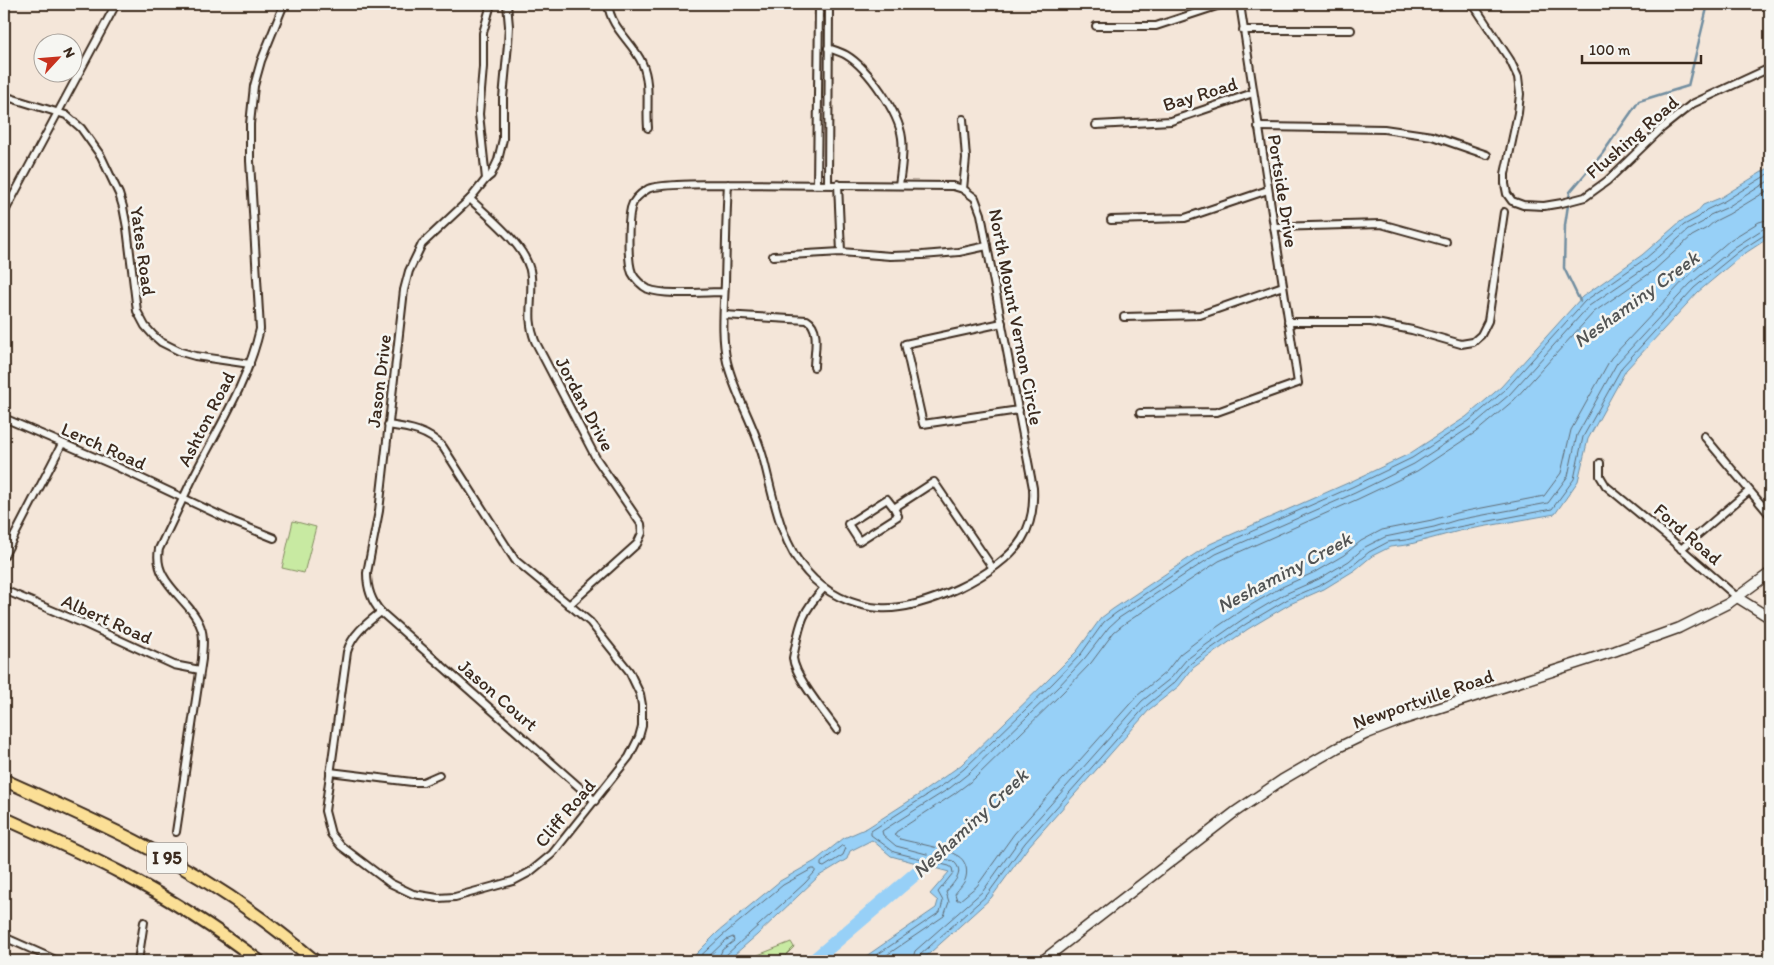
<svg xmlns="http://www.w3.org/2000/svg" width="1774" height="965" viewBox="0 0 1774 965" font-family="Itim,sans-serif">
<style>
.green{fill:#c8eaa2;stroke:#828a60}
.water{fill:#97d0f7;stroke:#728ea0}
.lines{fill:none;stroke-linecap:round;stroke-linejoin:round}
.shore{stroke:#606c75;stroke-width:1}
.stream{stroke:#728ea0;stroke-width:2.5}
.river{stroke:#97d0f7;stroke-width:14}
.street-casing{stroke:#3b2a1e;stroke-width:10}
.secondary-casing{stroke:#3b2a1e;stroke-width:12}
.highway-casing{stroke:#3b2a1e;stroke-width:15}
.street{stroke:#f6f6f2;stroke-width:6}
.secondary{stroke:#f6f6f2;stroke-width:9}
.highway{stroke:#fbdf96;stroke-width:11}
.labels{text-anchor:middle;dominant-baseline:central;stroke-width:5;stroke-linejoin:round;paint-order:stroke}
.shield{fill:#f6f6f2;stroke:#73675e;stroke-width:1}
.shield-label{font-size:18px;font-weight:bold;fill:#3b2a1e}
.street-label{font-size:19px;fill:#3b2a1e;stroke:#f6f6f2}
.water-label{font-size:20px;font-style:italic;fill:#525454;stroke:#f6f6f2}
</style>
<rect width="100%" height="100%" fill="#f4e6d9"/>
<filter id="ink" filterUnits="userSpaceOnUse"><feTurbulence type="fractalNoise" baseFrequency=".02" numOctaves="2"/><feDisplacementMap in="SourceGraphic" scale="10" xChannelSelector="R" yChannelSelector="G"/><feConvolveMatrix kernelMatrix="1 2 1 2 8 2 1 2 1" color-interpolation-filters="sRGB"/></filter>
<g filter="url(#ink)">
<g class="green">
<path d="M293 521 316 527 304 573 282 568Z"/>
<path d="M791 942 794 947 780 961H752L758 955Z"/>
</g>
<path class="water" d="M1770 167V237L1741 256 1698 292 1626 370 1588 439 1578 481 1555 514 1459 531 1407 545 1390 547 1372 556 1355 570 1324 589 1290 604 1248 629 1212 654 1193 668 1179 686 1150 709 1029 846 991 898 921 961H859L936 908 938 901 930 894 949 872 891 856 872 840 850 851 847 859 819 876 757 935 727 961H689L718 932 780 881 815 861 844 838 867 828 917 796 961 765 1049 679 1077 651 1101 618 1113 609 1210 544 1350 482 1409 454 1466 417 1501 387 1582 297 1642 255 1681 221 1696 213 1703 205 1720 198Z"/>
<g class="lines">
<g class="shore">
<path d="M1770 189 1729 214 1715 221 1707 228 1692 236 1653 271 1594 312 1514 400 1476 432 1417 471 1358 499 1219 561 1124 624 1114 632 1091 663 1063 692 974 779 954 794 896 832 895 835 900 839C914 843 946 848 958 856 965 860 968 869 966 877 965 883 959 888 955 894L957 900H960L977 886 1014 834 1137 696 1166 672 1180 654 1201 638 1239 612 1282 587 1315 572 1344 555 1361 541 1382 530 1432 520 1456 513 1544 496 1561 473 1571 430 1611 358 1686 278 1730 240 1759 222 1770 219"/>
<path d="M842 846 846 848 843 855 824 867 821 866V863Z"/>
<path d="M695 961 722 936 783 885 812 869H815V872L805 883 726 955 724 961"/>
<path d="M704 961 726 940 733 937 734 941 722 950 718 961"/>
<path d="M868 961 940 912 943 901 938 892 953 873 952 868 949 866 894 852 871 835V831L946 783 964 769 1053 683 1081 654 1104 622 1116 613 1212 549 1352 487 1412 458 1469 421 1505 390 1585 301 1645 259 1684 225 1699 217 1706 210 1723 202 1770 173"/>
<path d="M878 961 944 916 949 902 946 892C954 882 966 872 953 861L896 846 883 835 882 831 950 788 969 773 1058 687 1085 658 1109 627 1119 618 1216 554 1355 493 1414 464 1472 426 1509 395 1589 306 1649 265 1688 230 1703 222 1710 215 1726 208 1770 180"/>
<path d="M912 961 915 951 983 891 1020 839 1142 701 1171 678 1186 660 1206 645 1243 619 1285 594 1319 579 1349 561 1365 547 1385 537 1434 527 1457 520 1548 503 1568 476 1577 435 1617 363 1690 284 1735 247 1763 229 1770 227"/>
<path d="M918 961 920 955 987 895 1025 843 1146 706 1175 682 1190 664 1209 650 1246 624 1288 599 1321 585 1352 566 1369 552 1388 542 1406 540 1458 527 1552 509 1574 479 1583 437 1622 367 1694 288 1738 252 1766 234 1770 233"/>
</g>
<path class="stream" d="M1580 301 1564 268 1565 225 1570 192 1602 154 1639 101 1688 86 1708 4"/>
<path class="river" d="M813 961 940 853"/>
<defs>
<g id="street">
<path d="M507 4 509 26 508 44 503 98V139L498 160 491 175 486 179 470 199 422 244 409 271 404 290 379 511 367 573C367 587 371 601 381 612L595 801"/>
<path d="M608 4C611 29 632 41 642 63 651 83 646 107 648 128"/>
<path d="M1473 4 1510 60 1518 77 1520 94 1518 113 1505 174V184L1507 194 1512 201 1523 205 1544 206 1562 203 1585 197 1607 181 1662 128 1692 104 1770 68"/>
<path d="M1096 26H1156L1223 4"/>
<path d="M1243 30H1351"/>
<path d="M828 48C834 50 841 52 846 55 868 68 899 113 902 138 904 153 901 170 899 185"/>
<path d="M4 96 66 115 81 128 101 156 119 194 123 207 127 228 137 311 145 326 153 335 161 342 181 352 195 356 250 364"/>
<path d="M1096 125 1171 121 1253 93"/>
<path d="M1258 127 1384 129 1432 136 1487 155"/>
<path d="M486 179 479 114 483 67V33L491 4"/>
<path d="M817 184 819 4"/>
<path d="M828 184 829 4"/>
<path d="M838 184 841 252"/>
<path d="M963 189 966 158 963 119"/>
<path d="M470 199C490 218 529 248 531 276 533 300 526 318 535 341L596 458 641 524 642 533 637 544 569 605"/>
<path d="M4 213 116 4"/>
<path d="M1111 220 1185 218 1268 190"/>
<path d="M1274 227 1381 224 1446 242"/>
<path d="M773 256 841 252 890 256 922 255 959 252 987 246"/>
<path d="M724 292C705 292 665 296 648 289 642 286 635 279 632 273 627 261 628 221 631 208 633 200 641 193 648 189 657 184 714 184 728 184L953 186 963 189 975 198 981 214 987 246 1033 488C1034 506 1032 523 1022 539 1000 575 922 611 880 608 852 606 825 593 807 572 780 543 773 495 763 457 754 424 735 395 727 362 721 336 724 308 725 282 726 249 726 217 728 184"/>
<path d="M724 315 807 320C821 328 814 353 814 367"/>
<path d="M1124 317 1200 315 1283 286"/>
<path d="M1288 322H1371L1412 330 1461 344 1473 342 1481 335 1488 321 1504 212"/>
<path d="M1002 323 905 344 923 424 1019 410"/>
<path d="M1140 413 1217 412 1298 383 1240 4"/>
<path d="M4 418 113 465 234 522 274 538"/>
<path d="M1704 436 1770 515"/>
<path d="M1600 463V476L1606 486 1669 538 1738 598"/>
<path d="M894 508 898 516 859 541 848 524 887 499 894 508 934 482 992 567"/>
<path d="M1681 549 1749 491"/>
<path d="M4 556 62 444"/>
<path d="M824 588C800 614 800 625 793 658 795 677 825 713 837 730"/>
<path d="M4 590 87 625 174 665 200 670"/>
<path d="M381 612C367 623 352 634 347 652L325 811 331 834 341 846 390 883 413 894 438 898 455 897 513 881 530 872 552 854 629 757 639 737 642 726V705L640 694 629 671 590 622 515 560 443 447C428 431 410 428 388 425"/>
<path d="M330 772 412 782H423L439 775"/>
<path d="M176 832 202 659C202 650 205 638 201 628 192 600 152 583 159 549 169 528 179 507 189 486 214 434 247 386 260 329L250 161V124L254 86 261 61 284 4"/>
<path d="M4 937 58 961"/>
<path d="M138 961 144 922"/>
</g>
<g id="secondary">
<path d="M1738 598 1770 618"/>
<path d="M1042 961 1235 812 1282 780 1337 748 1366 734 1402 720 1615 651 1679 628 1729 603 1770 573"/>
</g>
<g id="highway">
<path d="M4 780C48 800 92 819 135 841 199 874 260 914 315 961"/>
<path d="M4 818C43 836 83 853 121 873 170 899 216 928 259 961"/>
</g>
</defs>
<use href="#street" class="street-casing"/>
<use href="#secondary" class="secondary-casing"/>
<use href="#highway" class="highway-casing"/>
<use href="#street" class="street"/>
<use href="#secondary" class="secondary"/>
<use href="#highway" class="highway"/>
</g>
</g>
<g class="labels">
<rect class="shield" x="147" y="842.5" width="40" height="31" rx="4"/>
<g class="shield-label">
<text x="167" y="858">I 95</text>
</g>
<g class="street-label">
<text transform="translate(1200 94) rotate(-17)">Bay Road</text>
<text transform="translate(1632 137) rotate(-41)">Flushing Road</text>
<text transform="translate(1283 191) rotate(81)">Portside Drive</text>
<text transform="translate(143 251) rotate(82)">Yates Road</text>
<text transform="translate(1016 317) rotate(79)">North Mount Vernon Circle</text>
<text transform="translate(379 381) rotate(-83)">Jason Drive</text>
<text transform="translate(585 404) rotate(62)">Jordan Drive</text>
<text transform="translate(206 419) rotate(-63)">Ashton Road</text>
<text transform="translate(104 446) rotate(24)">Lerch Road</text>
<text transform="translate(1688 534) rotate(41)">Ford Road</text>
<text transform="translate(107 619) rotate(24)">Albert Road</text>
<text transform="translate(498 695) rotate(41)">Jason Court</text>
<text transform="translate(1423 699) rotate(-19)">Newportville Road</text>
<text transform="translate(565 813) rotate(-50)">Cliff Road</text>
</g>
<g class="water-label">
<text transform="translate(1636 299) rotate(-36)">Neshaminy Creek</text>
<text transform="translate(1284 572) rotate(-28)">Neshaminy Creek</text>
<text transform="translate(970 823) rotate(-43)">Neshaminy Creek</text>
</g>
</g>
<rect width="1774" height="965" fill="none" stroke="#f6f6f2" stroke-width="20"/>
<rect x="10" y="10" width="1754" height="945" fill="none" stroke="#3b2a1e" stroke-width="2" filter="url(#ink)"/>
<g transform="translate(58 58) rotate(64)"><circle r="24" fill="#f6f6f2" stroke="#aba49d"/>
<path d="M0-4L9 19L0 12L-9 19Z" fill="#c8321e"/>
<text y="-8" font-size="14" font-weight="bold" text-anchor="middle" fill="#3b2a1e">N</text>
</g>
<path d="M1582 55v8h119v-8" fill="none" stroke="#3b2a1e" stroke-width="2.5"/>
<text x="1589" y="55" font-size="15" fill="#3b2a1e" stroke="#f6f6f2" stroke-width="4" paint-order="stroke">100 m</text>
</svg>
